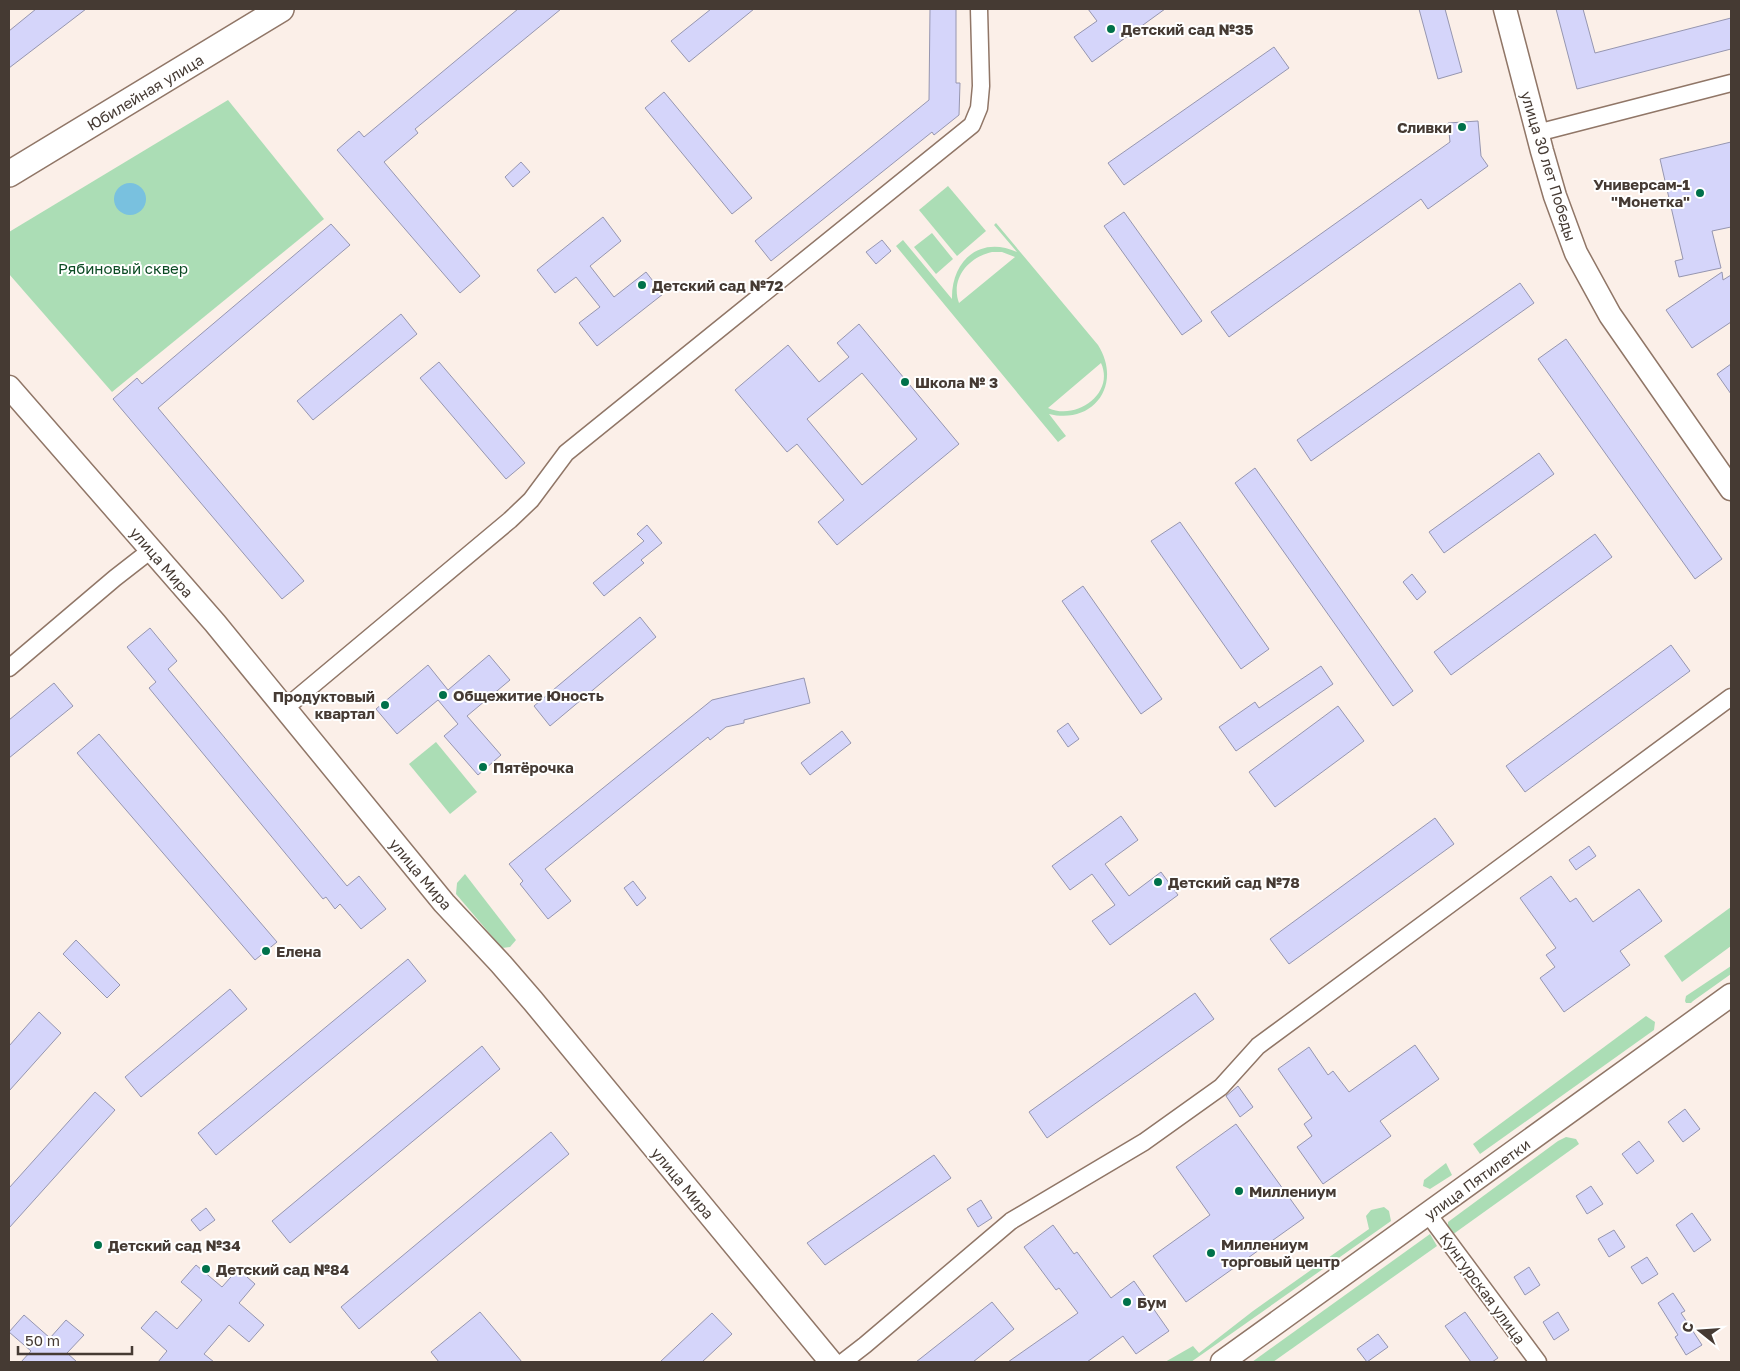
<svg xmlns="http://www.w3.org/2000/svg" width="1740" height="1371" viewBox="0 0 1740 1371" font-family="'Golos Text',sans-serif">
<style>
.green{fill:#abddb5;fill-rule:evenodd}
.water{fill:#79c1df}
.building{fill:#d5d5fa;stroke:#9696b0;fill-rule:evenodd}
.lines{fill:none;stroke-linecap:round;stroke-linejoin:round}
.street-casing{stroke:#907667;stroke-width:19}
.secondary-casing{stroke:#907667;stroke-width:25}
.primary-casing{stroke:#907667;stroke-width:28}
.street{stroke:#fff;stroke-width:16}
.secondary{stroke:#fff;stroke-width:22}
.primary{stroke:#fff;stroke-width:25}
.poi-dot{fill:#00714a;stroke:#fff;stroke-width:2}
.labels{text-anchor:middle;dominant-baseline:central;stroke-width:4;stroke-linejoin:round;paint-order:stroke}
.poi-label{font-size:15px;font-weight:bold;fill:#453a33;stroke:#fff;text-anchor:start}
.street-label{font-size:15px;fill:#453a33;stroke:#fff}
.park-label{font-size:15px;fill:#0b4b24;stroke:#fff}
</style>
<rect width="100%" height="100%" fill="#fbefe8"/>
<g class="green">
<path d="M228 100 324 219 112 392 9 274V232Z"/>
<path d="M948 186 986 231 957 256 919 210Z"/>
<path d="M996 223 1098 345C1123 385 1093 425 1049 414L1066 436 1058 442 896 246 903 240 952 299C951 261 980 235 1017 252L994 225ZM992 252H1002L1015 257 959 303C950 278 969 257 992 252ZM1101 363C1115 394 1076 421 1048 408Z"/>
<path d="M932 233 953 259 936 274 914 247Z"/>
<path d="M436 742 477 792 450 814 409 764Z"/>
<path d="M465 874 516 940 510 947 502 948 456 894 457 883Z"/>
<path d="M1731 907V946L1682 982 1664 956Z"/>
<path d="M1731 966V974L1693 1001 1691 1003H1686L1685 1001 1686 996Z"/>
<path d="M1646 1016 1655 1022 1654 1030 1480 1154 1473 1144Z"/>
<path d="M1566 1137 1576 1139 1579 1144 1452 1235 1448 1231V1222L1558 1141Z"/>
<path d="M1446 1163 1452 1175 1430 1189 1423 1186 1424 1180Z"/>
<path d="M1384 1207 1389 1211 1391 1221 1191 1362H1165L1193 1346 1199 1353 1253 1311 1369 1229 1366 1216 1371 1210Z"/>
<path d="M1430 1234 1437 1246 1273 1362H1252Z"/>
</g>
<circle class="water" cx="130" cy="199" r="16"/>
<g class="building">
<path d="M36 9H86L9 68V31Z"/>
<path d="M518 9H561L415 129 418 133 384 162 480 276 460 293 337 150 359 131 364 137Z"/>
<path d="M711 9H754L689 62 671 41Z"/>
<path d="M930 9H956V83H960L959 115 934 135 932 132 771 261 755 241 929 100Z"/>
<path d="M1088 9H1165L1092 62 1074 37 1097 21Z"/>
<path d="M1419 9H1445L1462 72 1438 79Z"/>
<path d="M1556 9H1583L1595 53 1731 18V49L1577 89Z"/>
<path d="M1274 47 1289 68 1124 185 1108 163Z"/>
<path d="M664 92 752 198 732 214 645 108Z"/>
<path d="M1478 121 1481 156 1488 166 1428 209 1421 199 1229 337 1211 312 1450 142 1448 123Z"/>
<path d="M1731 142V227L1712 231 1721 268 1679 277 1675 261 1683 259 1660 159Z"/>
<path d="M521 162 530 172 513 187 505 177Z"/>
<path d="M1124 212 1202 321 1182 335 1104 226Z"/>
<path d="M603 217 621 241 590 266 614 297 646 272 663 294 597 346 579 323 600 307 576 277 555 293 537 270Z"/>
<path d="M331 224 350 245 158 408 304 581 282 599 113 399 137 378 142 384Z"/>
<path d="M882 240 891 251 876 264 866 252Z"/>
<path d="M1722 272 1723 280 1731 275V322L1692 348 1666 310Z"/>
<path d="M1520 283 1534 303 1311 461 1297 440Z"/>
<path d="M401 314 417 334 313 420 297 401Z"/>
<path d="M859 324 959 444 837 545 818 522 844 500 797 444 787 452 735 390 788 345 819 382 849 357 837 343ZM862 373 917 439 862 485 807 419Z"/>
<path d="M1566 339 1722 559 1695 579 1538 359Z"/>
<path d="M439 362 525 463 506 479 420 378Z"/>
<path d="M1731 364V394L1717 374Z"/>
<path d="M1539 453 1554 474 1444 553 1429 532Z"/>
<path d="M1255 468 1413 691 1393 706 1235 483Z"/>
<path d="M1180 522 1269 649 1241 669 1151 541Z"/>
<path d="M647 525 662 543 641 560 644 563 604 596 593 583 644 541 637 534Z"/>
<path d="M1595 534 1612 557 1451 675 1434 652Z"/>
<path d="M1412 574 1426 592 1417 600 1403 582Z"/>
<path d="M1083 586 1162 699 1141 714 1062 601Z"/>
<path d="M640 617 656 637 550 726 534 706Z"/>
<path d="M150 628 177 661 168 669 347 886 359 876 386 909 361 929 340 904 335 909 326 897 323 899 149 688 156 682 127 647Z"/>
<path d="M1671 645 1690 671 1525 792 1506 766Z"/>
<path d="M489 655 510 680 467 716 501 755 478 775 444 736 458 724 438 700 397 734 376 709 428 665 448 690Z"/>
<path d="M1321 666 1333 684 1236 751 1219 727 1255 702 1259 708Z"/>
<path d="M804 678 810 703 744 720V723L726 727 710 740 708 737 545 869 571 901 548 919 520 884 523 881 509 864 712 700Z"/>
<path d="M54 683 73 706 9 758V720Z"/>
<path d="M1338 706 1364 741 1275 807 1249 772Z"/>
<path d="M1068 723 1079 739 1068 747 1057 731Z"/>
<path d="M842 731 851 743 810 775 801 763Z"/>
<path d="M99 734 277 942 255 960 77 753Z"/>
<path d="M1121 816 1138 840 1105 864 1129 896 1161 872 1178 895 1110 945 1092 921 1115 905 1092 874 1070 890 1052 866Z"/>
<path d="M1435 818 1454 844 1289 964 1270 939Z"/>
<path d="M1589 846 1596 856 1576 870 1569 860Z"/>
<path d="M1551 876 1570 902 1576 898 1593 922 1639 889 1662 921 1620 951 1630 965 1564 1012 1540 978 1555 967 1546 955 1556 948 1520 898Z"/>
<path d="M633 881 646 898 637 906 624 888Z"/>
<path d="M76 940 120 985 107 998 63 954Z"/>
<path d="M408 959 426 981 216 1155 198 1133Z"/>
<path d="M230 989 247 1009 141 1097 125 1077Z"/>
<path d="M1195 993 1214 1019 1047 1138 1029 1112Z"/>
<path d="M39 1012 61 1033 9 1091V1046Z"/>
<path d="M1415 1045 1439 1079 1380 1121 1391 1136 1323 1184 1297 1147 1312 1136 1304 1124 1312 1118 1278 1069 1309 1047 1328 1075 1333 1071 1349 1092Z"/>
<path d="M482 1046 500 1069 290 1243 272 1221Z"/>
<path d="M1238 1086 1253 1107 1240 1117 1226 1096Z"/>
<path d="M95 1092 115 1110 9 1228V1188Z"/>
<path d="M1685 1109 1700 1129 1683 1142 1668 1122Z"/>
<path d="M1236 1124 1304 1218 1186 1302 1153 1256 1210 1215 1176 1167Z"/>
<path d="M551 1132 569 1154 359 1329 341 1307Z"/>
<path d="M1639 1141 1654 1161 1637 1174 1622 1154Z"/>
<path d="M934 1155 951 1178 825 1265 807 1243Z"/>
<path d="M1591 1186 1603 1204 1587 1214 1576 1196Z"/>
<path d="M981 1200 992 1218 978 1227 967 1209Z"/>
<path d="M206 1208 215 1220 200 1231 191 1220Z"/>
<path d="M1692 1213 1711 1240 1694 1252 1676 1225Z"/>
<path d="M1053 1225 1074 1254 1077 1252 1111 1298 1134 1281 1169 1331 1136 1354 1123 1336 1087 1362H1008L1078 1313 1059 1288 1056 1290 1024 1247Z"/>
<path d="M1614 1230 1625 1247 1609 1257 1598 1239Z"/>
<path d="M1647 1257 1658 1274 1642 1284 1631 1267Z"/>
<path d="M196 1265 222 1287 238 1269 255 1284 239 1303 264 1325 249 1342 229 1325 204 1354 214 1362H158L167 1351 141 1328 156 1311 177 1329 202 1300 181 1282Z"/>
<path d="M1529 1267 1540 1285 1525 1295 1514 1277Z"/>
<path d="M1673 1293 1685 1311 1681 1313 1702 1345 1686 1355 1675 1337 1678 1335 1658 1303Z"/>
<path d="M992 1302 1014 1329 973 1362H916Z"/>
<path d="M480 1312 522 1362H439L431 1352Z"/>
<path d="M1465 1312 1498 1358 1492 1362H1471L1445 1326Z"/>
<path d="M1558 1312 1569 1330 1554 1340 1543 1322Z"/>
<path d="M712 1313 732 1334 702 1362H660Z"/>
<path d="M24 1315 50 1338 66 1320 84 1335 67 1353 77 1362H21L31 1351 9 1332Z"/>
<path d="M1378 1334 1388 1347 1367 1362 1357 1349Z"/>
</g>
<g class="lines">
<defs>
<g id="street">
<path d="M1537 133 1731 83"/>
<path d="M9 668 115 578 151 550"/>
<path d="M284 709 510 520 531 500 566 453 972 125 979 108 981 86 979 9"/>
<path d="M1428 1214 1538 1362"/>
<path d="M843 1362 865 1345 1011 1221 1144 1142 1221 1087 1258 1046 1731 697"/>
</g>
<g id="secondary">
<path d="M1505 9 1542 151 1555 196 1576 253 1610 315 1731 489"/>
<path d="M9 387 215 623 444 903 501 964 533 1001 831 1362"/>
<path d="M1222 1362 1731 995"/>
</g>
<path id="primary" d="M9 174 281 9"/>
</defs>
<use href="#street" class="street-casing"/>
<use href="#secondary" class="secondary-casing"/>
<use href="#primary" class="primary-casing"/>
<use href="#street" class="street"/>
<use href="#secondary" class="secondary"/>
<use href="#primary" class="primary"/>
</g>
<g class="poi-dot">
<circle cx="1111" cy="29" r="5"/>
<circle cx="1462" cy="127" r="5"/>
<circle cx="1700" cy="193" r="5"/>
<circle cx="642" cy="285" r="5"/>
<circle cx="905" cy="382" r="5"/>
<circle cx="443" cy="695" r="5"/>
<circle cx="385" cy="705" r="5"/>
<circle cx="483" cy="767" r="5"/>
<circle cx="1158" cy="882" r="5"/>
<circle cx="266" cy="951" r="5"/>
<circle cx="1239" cy="1191" r="5"/>
<circle cx="98" cy="1245" r="5"/>
<circle cx="1211" cy="1253" r="5"/>
<circle cx="206" cy="1269" r="5"/>
<circle cx="1127" cy="1302" r="5"/>
</g>
<g class="labels">
<g class="poi-label">
<text x="1121" y="29">Детский сад №35</text>
<text x="1452" y="127" text-anchor="end">Сливки</text>
<text x="1690" y="184" text-anchor="end">Универсам-1<tspan x="1690" dy="17">"Монетка"</tspan></text>
<text x="652" y="285">Детский сад №72</text>
<text x="915" y="382">Школа № 3</text>
<text x="453" y="695">Общежитие Юность</text>
<text x="375" y="696" text-anchor="end">Продуктовый<tspan x="375" dy="17">квартал</tspan></text>
<text x="493" y="767">Пятёрочка</text>
<text x="1168" y="882">Детский сад №78</text>
<text x="276" y="951">Елена</text>
<text x="1249" y="1191">Миллениум</text>
<text x="1221" y="1244">Миллениум<tspan x="1221" dy="17">торговый центр</tspan></text>
<text x="108" y="1245">Детский сад №34</text>
<text x="216" y="1269">Детский сад №84</text>
<text x="1137" y="1302">Бум</text>
</g>
<g class="street-label">
<text transform="translate(145 92) rotate(-31)">Юбилейная улица</text>
<text transform="translate(1549 166) rotate(73)">улица 30 лет Победы</text>
<text transform="translate(162 562) rotate(49)">улица Мира</text>
<text transform="translate(421 874) rotate(50)">улица Мира</text>
<text transform="translate(1477 1179) rotate(-36)">улица Пятилетки</text>
<text transform="translate(683 1183) rotate(50)">улица Мира</text>
<text transform="translate(1483 1288) rotate(54)">Кунгурская улица</text>
</g>
<g class="park-label">
<text x="123" y="268">Рябиновый сквер</text>
</g>
</g>
<rect width="1740" height="1371" fill="none" stroke="#453a33" stroke-width="20"/>
<g transform="translate(1700 1331) rotate(287)" stroke="#ffffff" stroke-width="4" paint-order="stroke">
<path d="M0-4L9 19L0 12L-9 19Z" fill="#453a33"/>
<text y="-8" font-size="14" font-weight="bold" text-anchor="middle" fill="#453a33">С</text>
</g>
<path d="M18 1346v8h114v-8" fill="none" stroke="#453a33" stroke-width="2.5"/>
<text x="25" y="1346" font-size="15" fill="#453a33" stroke="#ffffff" stroke-width="4" paint-order="stroke">50 m</text>
</svg>
